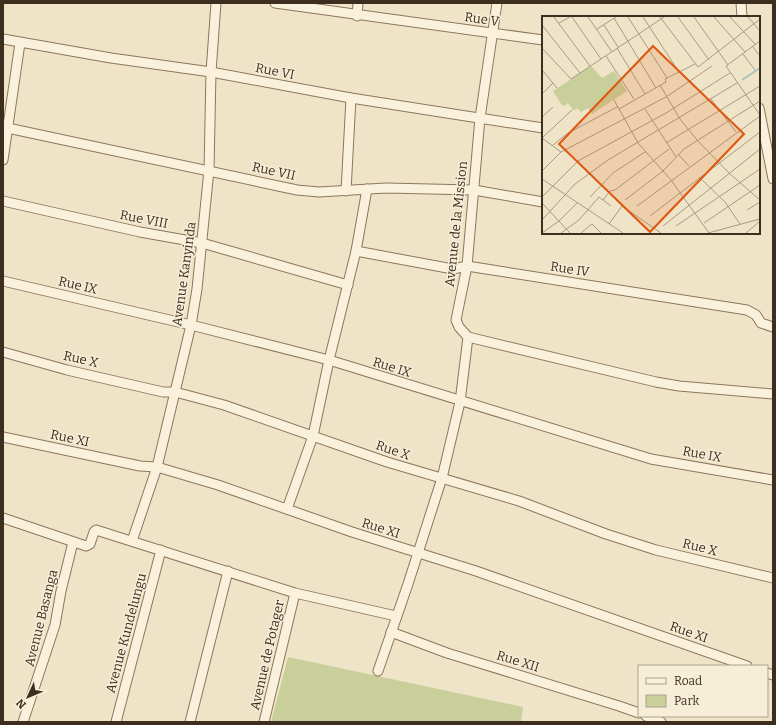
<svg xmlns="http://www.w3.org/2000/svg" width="776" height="725" viewBox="0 0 776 725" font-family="Bitter,serif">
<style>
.green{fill:#c9cf9b}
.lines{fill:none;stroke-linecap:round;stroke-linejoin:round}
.minor-casing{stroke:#8d765c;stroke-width:11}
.minor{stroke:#faf1dc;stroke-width:9}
.labels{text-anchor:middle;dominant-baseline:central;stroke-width:3;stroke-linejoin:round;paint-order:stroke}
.street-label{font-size:13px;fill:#3d2e20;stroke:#f7eed8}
.inset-river{fill:none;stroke:#a9c4bc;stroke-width:2}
.inset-road{fill:none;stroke:#a89b85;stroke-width:1}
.view{fill:#df570d;fill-opacity:0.15;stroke:#df570d;stroke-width:2}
.inset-edge{fill:none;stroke:#3d2e20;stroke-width:2}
</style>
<rect width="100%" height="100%" fill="#f0e4c8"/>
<path class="green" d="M288 657 523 707 521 722H271Z"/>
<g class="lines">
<defs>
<g id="minor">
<path d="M275 3 543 40"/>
<path d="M741 3 742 17"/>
<path d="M357 16 358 3"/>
<path d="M3 39 111 58 211 72 351 98 543 128"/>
<path d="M759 108 773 179"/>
<path d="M3 127 297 190 319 192 386 188 474 190 543 202"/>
<path d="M3 160 20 43"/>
<path d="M346 191 351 98"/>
<path d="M3 201 140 232 202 243 348 285"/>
<path d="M356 251 453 269 467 266 486 269 747 310 756 315 761 323 773 327"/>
<path d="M3 281 191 325 329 360 651 459 773 480"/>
<path d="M468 337 656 382 679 386 773 394"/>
<path d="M3 352 67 370 163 392H175L224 405 387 462 519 501 606 534 656 550 773 578"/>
<path d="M3 437 140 466 157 467 218 485 352 532 476 571 747 666"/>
<path d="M287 509 313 436 329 360 356 251 367 189"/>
<path d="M3 518 86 546 90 544 94 532 96 530 295 593 396 616"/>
<path d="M132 541 157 467 191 325 197 289 209 170 211 72 216 3"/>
<path d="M391 632 447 653 619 706 639 713"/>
<path d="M378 671 408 584 442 478 460 402 468 337 459 327 456 320 467 266 480 118 497 3"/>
<path d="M767 673 773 675"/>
<path d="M646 716 661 722"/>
<path d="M23 722 55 625 61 591 73 542"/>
<path d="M116 722 161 550"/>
<path d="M190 722 228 571"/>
<path d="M264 722 295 593"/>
</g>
</defs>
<use href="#minor" class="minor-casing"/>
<use href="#minor" class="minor"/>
</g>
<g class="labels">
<g class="street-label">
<text transform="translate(482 19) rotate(8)">Rue V</text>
<text transform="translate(275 71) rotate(11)">Rue VI</text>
<text transform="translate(274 171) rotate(12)">Rue VII</text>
<text transform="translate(144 219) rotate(11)">Rue VIII</text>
<text transform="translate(456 224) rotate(-84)">Avenue de la Mission</text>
<text transform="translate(570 269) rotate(9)">Rue IV</text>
<text transform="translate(184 274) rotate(-82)">Avenue Kanyinda</text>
<text transform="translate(78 285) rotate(13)">Rue IX</text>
<text transform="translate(81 359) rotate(13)">Rue X</text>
<text transform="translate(392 367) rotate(17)">Rue IX</text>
<text transform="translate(70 438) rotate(12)">Rue XI</text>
<text transform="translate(393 450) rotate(18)">Rue X</text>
<text transform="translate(702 454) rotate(10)">Rue IX</text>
<text transform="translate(381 528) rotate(17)">Rue XI</text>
<text transform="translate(700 547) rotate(14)">Rue X</text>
<text transform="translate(41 618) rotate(-76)">Avenue Basanga</text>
<text transform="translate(689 632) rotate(19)">Rue XI</text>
<text transform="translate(126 633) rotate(-75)">Avenue Kundelungu</text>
<text transform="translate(267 655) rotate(-77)">Avenue de Potager</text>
<text transform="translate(518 661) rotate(17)">Rue XII</text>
</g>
</g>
<g transform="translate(542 16)">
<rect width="218" height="218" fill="#f0e4c8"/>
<path d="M49 50 60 62 72 55 85 75 50 98 46 92 39 96 35 92 32 95 26 87 23 90 19 88 11 75Z" fill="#c9cf9b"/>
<path class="inset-river" d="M200 64 218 52"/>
<path class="inset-road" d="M12 1 48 50M30 1 59 43M46 1 70 36M86 1 125 62M101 1 137 56M118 1 156 51 218 3M136 1 167 44M152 1 186 49M172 1 203 36M188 1 213 28M206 1 218 15M72 2 114 72M17 7 28 1M0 9 38 57M62 9 76 31M55 13 74 1M218 25 184 50 218 99M210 30 218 40M0 32 29 63 122 1M75 32 103 78M201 38 213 54M64 40 92 83M0 54 15 72M118 69 138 103 155 124 187 157 218 184M0 78 11 67M169 83 194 116M72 84 96 127 129 164 167 217M77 93 124 66 123 63 153 48M103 93 134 141M0 101 11 91M0 122 30 94M0 122 19 136M124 127 218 70M11 129 26 117 75 91M136 138 147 150M0 155 19 136 124 81 170 50M157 161 183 186 198 208M0 163 81 217M0 181 36 145 124 97 188 57M48 181 71 157 103 136M61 184 68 175 73 174 127 133M83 184 121 155 142 133 218 85M0 187 28 217M95 190 218 100M205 194 218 186M108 200 218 116M0 204 33 168 66 144 195 67M162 207 218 169M67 208 80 190 119 217M121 210 218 133M134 210 218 153M0 217 17 205 35 187M19 217 37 204 57 181 69 190M39 217 50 208 59 217M166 217 218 203M204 217 218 205"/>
<path class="view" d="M111 30 202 118 108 216 17 128Z"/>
<rect width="218" height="218" class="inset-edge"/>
</g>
<rect width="776" height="725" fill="none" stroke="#3d2e20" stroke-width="8"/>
<rect x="638" y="665" width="130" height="52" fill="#f7eed8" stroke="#ada18e"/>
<rect x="646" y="678" width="20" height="6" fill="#faf1dc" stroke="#ada18e"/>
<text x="674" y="685" font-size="12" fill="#3d2e20">Road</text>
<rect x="646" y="695" width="20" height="12" fill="#c9cf9b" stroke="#ada18e"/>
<text x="674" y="705" font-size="12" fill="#3d2e20">Park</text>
<g transform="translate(28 697) rotate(226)" stroke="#f7eed8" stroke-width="3" paint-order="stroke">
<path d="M0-3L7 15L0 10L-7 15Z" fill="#3d2e20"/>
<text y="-6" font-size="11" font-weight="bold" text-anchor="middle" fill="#3d2e20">N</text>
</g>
</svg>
